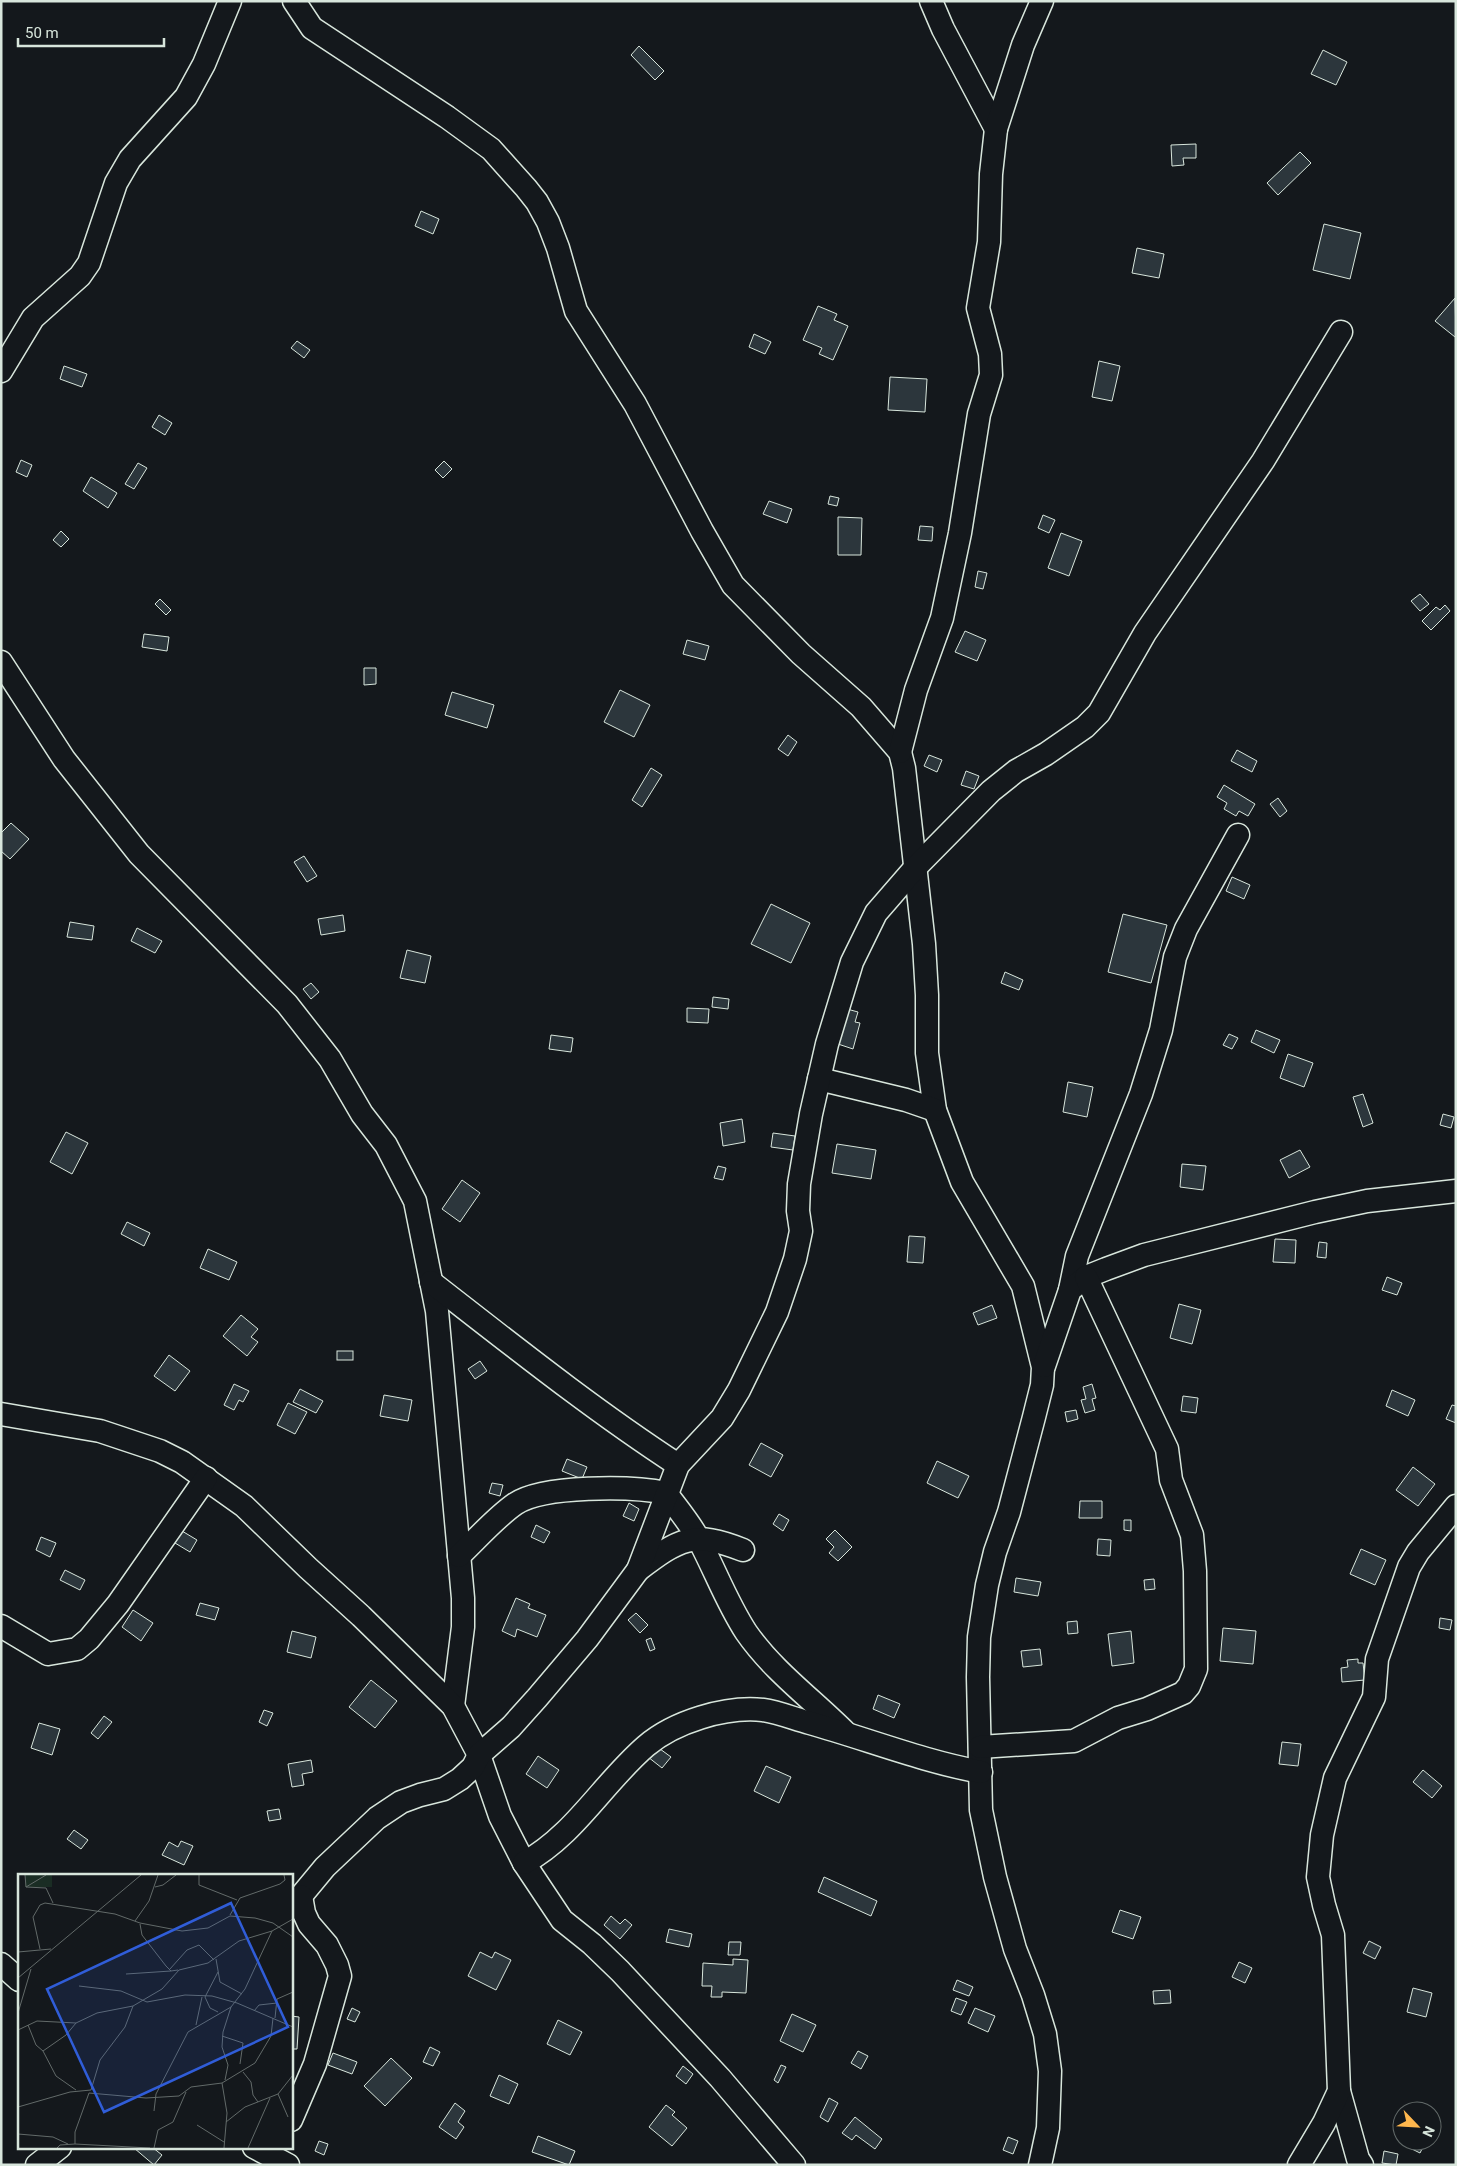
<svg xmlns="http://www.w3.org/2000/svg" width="1457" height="2166" viewBox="0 0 1457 2166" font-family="Roboto,sans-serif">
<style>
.building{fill:#2c363c;stroke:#d8e6dc}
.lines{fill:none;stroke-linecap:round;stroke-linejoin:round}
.minor-casing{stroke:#d8e6dc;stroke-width:25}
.minor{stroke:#14181c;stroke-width:22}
.inset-road{fill:none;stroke:#626a69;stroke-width:1}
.view{fill:#305dd8;fill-opacity:0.15;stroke:#305dd8;stroke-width:2.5}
.inset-edge{fill:none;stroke:#d8e6dc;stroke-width:2.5}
</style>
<rect width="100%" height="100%" fill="#14181c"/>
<g class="building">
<path d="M639 46 664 71 655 80 631 55Z"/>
<path d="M1323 50 1347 62 1336 85 1311 74Z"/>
<path d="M1196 144V158H1183L1184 165 1172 166 1171 145Z"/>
<path d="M1300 152 1311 163 1278 195 1267 183Z"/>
<path d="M421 211 439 219 433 234 415 226Z"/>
<path d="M1324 224 1361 233 1350 279 1313 270Z"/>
<path d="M1137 248 1164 254 1159 278 1132 273Z"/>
<path d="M1455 298 1456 336 1455 337 1435 321Z"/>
<path d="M818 306 837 314 834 320 848 326 833 360 819 354 822 348 803 340Z"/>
<path d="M754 334 771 342 765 354 749 347Z"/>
<path d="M297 341 310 350 304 358 291 348Z"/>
<path d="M1099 361 1120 366 1112 401 1092 397Z"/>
<path d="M64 366 87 374 82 387 60 379Z"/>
<path d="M890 377 927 379 925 412 888 410Z"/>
<path d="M159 415 172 423 165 435 152 427Z"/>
<path d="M21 460 32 465 27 477 16 472Z"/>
<path d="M444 461 452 469 443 478 435 470Z"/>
<path d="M138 463 147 468 134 489 125 484Z"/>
<path d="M91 477 117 493 108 508 83 491Z"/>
<path d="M830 496 839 498 837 506 828 504Z"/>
<path d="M769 501 792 509 787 523 763 514Z"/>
<path d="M1043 515 1055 520 1049 533 1038 528Z"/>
<path d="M838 517 862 518 861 555H838Z"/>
<path d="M920 526 933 527 932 541 918 540Z"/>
<path d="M61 531 69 539 61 547 53 540Z"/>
<path d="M1061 533 1082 541 1069 576 1048 568Z"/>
<path d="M978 571 987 573 983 589 975 587Z"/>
<path d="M1420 594 1429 604 1420 611 1411 601Z"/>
<path d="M160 599 171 610 166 615 155 604Z"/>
<path d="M1445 605 1450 611 1431 630 1422 621 1436 607 1440 610Z"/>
<path d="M965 631 986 640 977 661 955 652Z"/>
<path d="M144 634 169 637 167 651 142 647Z"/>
<path d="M687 640 709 646 705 660 683 654Z"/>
<path d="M364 668H376V684L364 685Z"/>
<path d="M620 690 650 705 634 737 604 722Z"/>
<path d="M452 692 494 705 487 728 445 715Z"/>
<path d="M788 735 797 742 788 756 778 749Z"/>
<path d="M1237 750 1257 761 1252 772 1231 761Z"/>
<path d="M929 755 942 760 937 772 924 766Z"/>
<path d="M651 768 662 775 642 807 632 800Z"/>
<path d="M966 771 979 776 974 789 961 785Z"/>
<path d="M1224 785 1255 804 1248 816 1239 811 1236 816 1224 809 1227 803 1217 797Z"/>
<path d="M1278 798 1287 811 1280 817 1270 804Z"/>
<path d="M11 823 29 839 10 859 1 851V833Z"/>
<path d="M304 856 317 876 307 882 294 862Z"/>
<path d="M1232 877 1250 885 1244 899 1226 891Z"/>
<path d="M771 904 810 923 791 963 751 944Z"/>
<path d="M1123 914 1167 925 1151 983 1108 972Z"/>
<path d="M343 915 345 931 321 935 318 919Z"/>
<path d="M70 922 94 926 92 940 67 937Z"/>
<path d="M137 928 162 941 155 953 131 941Z"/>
<path d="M407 950 431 956 425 983 400 978Z"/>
<path d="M1005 972 1023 980 1019 990 1001 983Z"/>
<path d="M311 983 319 992 311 999 303 989Z"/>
<path d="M713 997 729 999 728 1009 712 1007Z"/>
<path d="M687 1008 709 1009 708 1023 687 1022Z"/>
<path d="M847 1009 858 1012 855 1022 860 1023 853 1049 838 1044Z"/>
<path d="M1256 1030 1280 1040 1274 1053 1251 1042Z"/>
<path d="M1229 1034 1238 1038 1232 1049 1223 1045Z"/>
<path d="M551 1035 573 1038 571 1052 549 1049Z"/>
<path d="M1288 1054 1313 1063 1304 1087 1280 1078Z"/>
<path d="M1068 1082 1093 1087 1087 1117 1063 1112Z"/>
<path d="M1363 1094 1373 1123 1363 1127 1353 1097Z"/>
<path d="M1443 1114 1454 1117 1451 1128 1440 1125Z"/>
<path d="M742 1119 745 1142 723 1146 720 1123Z"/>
<path d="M66 1132 88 1143 72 1174 50 1162Z"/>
<path d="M773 1133 795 1136 793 1150 771 1147Z"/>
<path d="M837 1144 876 1150 871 1179 832 1173Z"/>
<path d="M1300 1150 1310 1167 1289 1178 1280 1160Z"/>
<path d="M1182 1164 1206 1166 1203 1190 1180 1187Z"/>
<path d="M718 1166 726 1168 723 1180 714 1178Z"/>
<path d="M462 1180 480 1193 460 1222 442 1209Z"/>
<path d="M127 1222 150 1233 144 1246 121 1234Z"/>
<path d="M909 1236 925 1237 923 1263 907 1262Z"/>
<path d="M1275 1239 1296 1240 1295 1263 1273 1262Z"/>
<path d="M1319 1242 1327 1243 1326 1258 1317 1257Z"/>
<path d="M208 1249 237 1262 229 1280 200 1268Z"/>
<path d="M1387 1277 1402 1283 1397 1295 1382 1290Z"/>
<path d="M1179 1304 1201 1310 1192 1344 1170 1338Z"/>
<path d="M992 1305 997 1318 978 1325 973 1313Z"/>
<path d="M241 1315 258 1329 251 1337 258 1342 247 1356 223 1336Z"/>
<rect x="337" y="1351" width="16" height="9"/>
<path d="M169 1355 190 1371 175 1391 154 1376Z"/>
<path d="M480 1361 487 1371 475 1379 468 1369Z"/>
<path d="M234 1384 249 1391 243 1402 239 1400 234 1410 224 1405Z"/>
<path d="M1092 1384 1096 1398 1092 1399 1095 1410 1085 1413 1081 1400 1086 1399 1083 1387Z"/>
<path d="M300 1389 323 1401 316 1413 293 1402Z"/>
<path d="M1392 1390 1415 1400 1408 1416 1386 1406Z"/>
<path d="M384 1395 412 1400 408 1421 380 1416Z"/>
<path d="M1183 1396 1198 1398 1196 1413 1181 1411Z"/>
<path d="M288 1403 307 1412 295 1434 277 1425Z"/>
<path d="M1452 1405 1456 1406V1423L1446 1419Z"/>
<path d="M1076 1410 1078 1419 1067 1422 1065 1412Z"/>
<path d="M761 1443 783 1455 771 1477 749 1465Z"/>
<path d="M567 1459 587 1467 582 1479 562 1471Z"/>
<path d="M937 1461 969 1476 958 1498 927 1483Z"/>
<path d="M1413 1467 1435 1484 1418 1506 1396 1490Z"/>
<path d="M492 1483 503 1485 500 1496 489 1493Z"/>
<path d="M1080 1501H1102V1518H1079Z"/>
<path d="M629 1503 639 1509 634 1521 623 1516Z"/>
<path d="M779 1514 789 1520 783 1531 773 1524Z"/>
<path d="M1124 1520H1131V1531L1124 1530Z"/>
<path d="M536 1525 550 1532 544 1543 531 1537Z"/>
<path d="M177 1528 197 1540 190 1552 170 1540Z"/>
<path d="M835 1530 852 1547 838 1561 829 1553 834 1547 826 1539Z"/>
<path d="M41 1537 56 1543 50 1557 36 1550Z"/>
<path d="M1098 1539 1111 1540 1110 1556 1097 1555Z"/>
<path d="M1361 1549 1386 1560 1375 1585 1350 1574Z"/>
<path d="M65 1570 85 1580 80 1590 60 1580Z"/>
<path d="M1016 1578 1041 1582 1038 1596 1014 1592Z"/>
<path d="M1154 1579 1155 1589 1145 1590 1144 1580Z"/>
<path d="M516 1598 530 1604 528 1608 546 1615 537 1637 517 1629 515 1637 502 1631Z"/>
<path d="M200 1603 219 1608 215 1620 196 1615Z"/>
<path d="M133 1610 153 1623 141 1641 122 1627Z"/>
<path d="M636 1613 648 1625 640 1633 628 1620Z"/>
<path d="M1440 1618 1452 1620 1450 1630 1439 1628Z"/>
<path d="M1077 1621 1078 1633 1068 1634 1067 1622Z"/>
<path d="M1223 1628 1256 1631 1253 1664 1220 1661Z"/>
<path d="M292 1631 316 1637 311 1658 287 1652Z"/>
<path d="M1131 1631 1134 1663 1112 1666 1108 1634Z"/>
<path d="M651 1638 655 1649 650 1651 646 1640Z"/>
<path d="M1040 1649 1042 1665 1023 1667 1021 1651Z"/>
<path d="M1358 1659V1663H1363L1365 1680 1342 1682 1341 1668 1348 1667 1347 1660Z"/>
<path d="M371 1680 397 1701 375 1728 349 1707Z"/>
<path d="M878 1695 900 1704 894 1718 873 1709Z"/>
<path d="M264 1710 273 1713 267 1726 259 1722Z"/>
<path d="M104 1716 112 1722 98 1739 91 1733Z"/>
<path d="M39 1723 60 1729 52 1755 31 1748Z"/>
<path d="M1282 1742 1301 1744 1298 1766 1279 1764Z"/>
<path d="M656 1746 671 1757 662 1768 648 1757Z"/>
<path d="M538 1756 559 1770 547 1788 526 1774Z"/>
<path d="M311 1760 313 1772 302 1774 304 1785 292 1787 288 1764Z"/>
<path d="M766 1766 791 1777 779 1803 754 1791Z"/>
<path d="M1423 1770 1442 1786 1432 1798 1413 1782Z"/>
<path d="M279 1809 281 1819 269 1821 267 1811Z"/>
<path d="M74 1830 88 1840 81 1849 67 1839Z"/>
<path d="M181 1841 193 1846 184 1865 162 1855 169 1842 178 1847Z"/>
<path d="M824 1877 877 1901 871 1916 818 1892Z"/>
<path d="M1120 1910 1141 1917 1133 1939 1112 1932Z"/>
<path d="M611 1916 620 1924 625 1919 632 1925 620 1939 604 1925Z"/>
<path d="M669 1929 692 1934 689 1947 666 1942Z"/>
<path d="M1369 1941 1381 1947 1375 1959 1363 1953Z"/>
<path d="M729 1942H741L740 1955H728Z"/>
<path d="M480 1952 492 1958 495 1952 511 1960 496 1990 468 1976Z"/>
<path d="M733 1959 748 1960 746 1993 722 1992V1997H711L712 1986H702L703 1963 733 1965Z"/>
<path d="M1239 1962 1252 1968 1245 1983 1232 1977Z"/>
<path d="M957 1980 973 1987 969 1996 953 1990Z"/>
<path d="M1413 1988 1432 1993 1426 2017 1407 2012Z"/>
<path d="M1170 1990 1171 2003 1154 2004 1153 1991Z"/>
<path d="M956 1998 967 2002 961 2015 951 2011Z"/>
<path d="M352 2008 360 2012 355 2022 347 2019Z"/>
<path d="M975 2008 995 2016 988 2032 968 2023Z"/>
<path d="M792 2014 816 2025 803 2052 780 2041Z"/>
<path d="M291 2016 299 2017 297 2049H291Z"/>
<path d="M558 2020 582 2032 570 2055 547 2044Z"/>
<path d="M430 2047 440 2052 433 2066 423 2062Z"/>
<path d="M858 2051 868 2056 861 2069 851 2063Z"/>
<path d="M333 2053 357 2062 352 2074 328 2065Z"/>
<path d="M391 2058 412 2078 385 2106 364 2086Z"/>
<path d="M781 2065 786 2067 778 2083 774 2080Z"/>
<path d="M683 2066 693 2074 686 2084 676 2076Z"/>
<path d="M499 2075 518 2084 509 2104 490 2096Z"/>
<path d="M829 2098 838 2103 828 2122 820 2117Z"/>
<path d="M455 2103 465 2111 458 2122 464 2127 456 2139 439 2127Z"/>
<path d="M666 2105 675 2112 672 2115 687 2128 672 2146 649 2127Z"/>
<path d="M855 2117 882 2139 875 2149 856 2135 852 2140 842 2133Z"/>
<path d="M538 2136 575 2151 569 2165 532 2152Z"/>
<path d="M1008 2137 1018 2141 1013 2154 1003 2150Z"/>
<path d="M319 2141 328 2144 324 2155 315 2151Z"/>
<path d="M1413 2141H1426L1420 2153 1410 2148Z"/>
<path d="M152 2147 162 2155 154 2165 134 2148Z"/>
<path d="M1384 2151 1398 2154 1396 2165 1382 2163Z"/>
</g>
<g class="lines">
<defs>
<g id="minor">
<path d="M294 1 312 28 447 117 491 149 526 188 537 202 548 222 558 248 576 311 635 404 702 531 733 585 801 654 861 707 900 752 904 768 924 944 927 995V1053L935 1110 962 1182 1023 1286 1043 1367 1042 1385 1034 1417 1009 1512 995 1552 987 1585 979 1637 978 1677 981 1810 995 1877 1015 1949 1033 1995 1045 2034 1050 2071 1048 2128 1040 2165"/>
<path d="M931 1 943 29 996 129"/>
<path d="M1 371 33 318 80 276 89 263 116 183 130 159 186 97 204 64 230 1"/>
<path d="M1 662 64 759 139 854 287 1004 330 1059 362 1114 386 1145 415 1201 437 1311 463 1598V1627L453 1706"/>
<path d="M900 752 916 690 942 618 960 533 979 414 991 375 990 354 978 308 989 242 991 174 996 129 1023 45 1042 1"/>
<path d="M819 1079 906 1100 935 1110"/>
<path d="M431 1282C512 1345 592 1409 678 1465"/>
<path d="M1070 1290 1077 1256 1141 1094 1161 1030 1175 957 1186 929 1238 835"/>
<path d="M1044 1366 1070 1290 1086 1277 1106 1269 1144 1255 1315 1212 1367 1201 1456 1191"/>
<path d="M1 1414 100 1431 160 1451 182 1462 244 1506 308 1568 361 1616 453 1706 479 1755 500 1816 524 1863 562 1920 592 1944 620 1971 720 2078 794 2165"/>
<path d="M459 1556C477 1539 495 1518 515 1504 543 1485 632 1486 666 1493 677 1508 690 1523 699 1540 715 1570 727 1603 746 1632 773 1671 812 1699 846 1733"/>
<path d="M638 1570C679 1539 693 1530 743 1550"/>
<path d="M1 1626 48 1654 77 1649 89 1639 118 1604 206 1478"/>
<path d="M980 1747 1074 1741 1118 1718 1147 1709 1183 1693 1189 1686 1196 1669 1195 1571 1192 1535 1171 1480 1167 1449 1086 1277"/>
<path d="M524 1863C575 1835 603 1783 646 1746 674 1722 725 1706 763 1710 778 1712 795 1719 810 1723 867 1739 922 1761 981 1772"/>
<path d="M291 1908 325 1867 377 1818 401 1802 420 1795 444 1789 460 1779 473 1767 479 1755 511 1727 537 1698 587 1639 638 1570 678 1465 722 1418 739 1390 777 1312 795 1259 801 1231 798 1211 799 1184 811 1114 827 1044 852 962 876 913 915 868 991 791 1016 771 1046 754 1085 727 1099 713 1145 633 1263 461 1341 332"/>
<path d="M1 1964 19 1980"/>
<path d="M1339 2091 1358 2159 1362 2165"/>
<path d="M291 2120 315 2064 340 1976 337 1965 327 1945 309 1924 304 1913 301 1896"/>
<path d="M254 2147 288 2165"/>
<path d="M37 2165 60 2147"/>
<path d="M1299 2165 1324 2123 1339 2091 1333 1935 1324 1905 1318 1877 1322 1835 1335 1778 1374 1697 1377 1659 1409 1567 1418 1552 1456 1506"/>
</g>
</defs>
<use href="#minor" class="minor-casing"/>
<use href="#minor" class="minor"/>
</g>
<g transform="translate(18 1874)">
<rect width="275" height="275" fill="#14181c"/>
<path d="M7 1H34V13H7Z" fill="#1a2d24"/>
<path class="inset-road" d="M7 1 8 13 28 14 35 29M181 1V11L219 26M8 13 28 1M137 13 145 11 158 1M212 41 222 24 262 10 267 6 266 1M117 47 131 27 140 1M122 50 124 61 148 92 153 97 160 96M22 75 15 43 22 31 27 29 97 40 122 49 164 57 190 54 212 42 237 44 255 49 275 63M0 78 33 75M198 85 202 108 224 120M152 95 169 76 181 71 196 86M200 98 187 123 192 134 200 138M108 100 153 97M0 104 123 1M61 112 103 117 129 128 167 121 194 122 219 129 275 153M236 137 241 131 259 129M0 139 13 95M257 144 259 125 275 118M58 149 48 161 25 177 38 202 58 216M10 151 18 171 25 177M178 151 184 123M0 156 19 147 58 149 79 139 115 132M204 162 225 169 222 190M225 198 233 208 235 221 240 228M207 206 210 191 204 173 205 158 213 133 227 115 254 57M204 209 209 239 206 274M71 219 128 224 161 222 173 213 204 209 237 189 253 162 255 144M71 219 57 258V270L132 274M260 220 270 243M0 233 52 218 73 216 82 186 107 153 115 132 144 115 161 96 190 89 221 67 254 57 275 45M136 237 138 220 170 158 213 133M208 248 227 233 260 220 275 201M179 251 206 268M0 260 35 263 50 270M39 274 42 271 57 270M136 274 140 256 155 248 168 218M230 274 252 224"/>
<path class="view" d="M213 29 270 153 86 238 29 115Z"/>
<rect width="275" height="275" class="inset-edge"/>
</g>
<rect width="1457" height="2166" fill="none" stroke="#d8e6dc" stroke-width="5"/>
<g transform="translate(1417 2126) rotate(115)"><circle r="24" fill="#14181c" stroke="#626a69"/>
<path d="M0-4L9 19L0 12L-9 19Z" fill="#ffb74d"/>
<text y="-8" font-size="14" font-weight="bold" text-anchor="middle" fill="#d8e6dc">N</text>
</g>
<path d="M18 38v8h146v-8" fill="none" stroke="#d8e6dc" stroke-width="2.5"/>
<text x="25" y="38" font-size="15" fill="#d8e6dc" stroke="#14181c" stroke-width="4" paint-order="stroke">50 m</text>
</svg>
